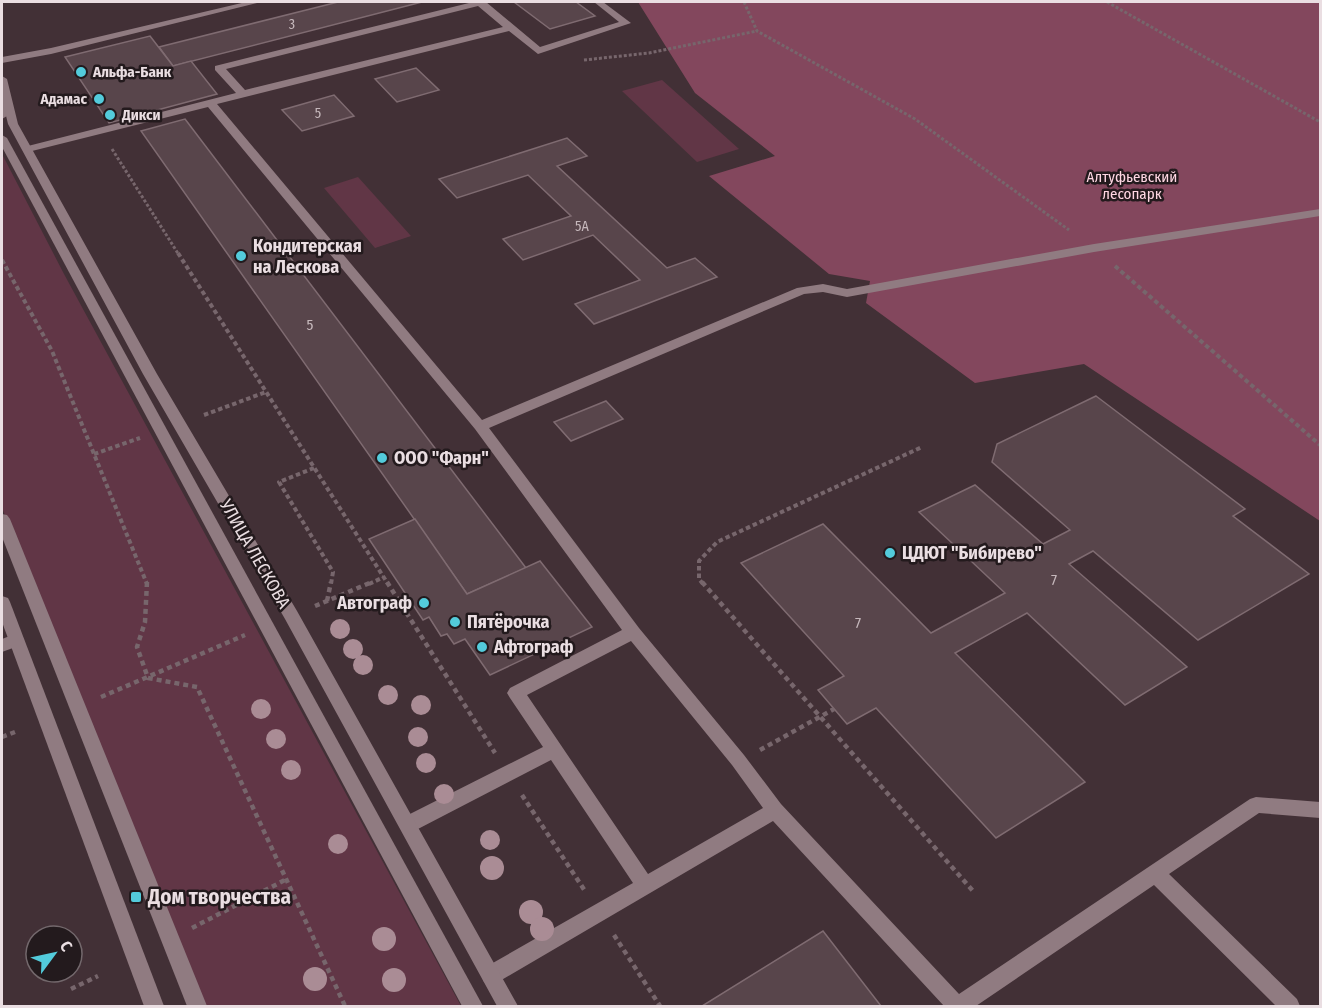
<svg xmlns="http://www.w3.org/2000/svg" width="1322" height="1008" viewBox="0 0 1322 1008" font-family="'Fira Sans Condensed',sans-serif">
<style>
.green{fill:#613646}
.forest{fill:#83475d}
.building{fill:#58454b;stroke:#7f6b71;stroke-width:1.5}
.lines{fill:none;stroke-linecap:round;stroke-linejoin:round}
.path-far2{stroke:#77666c;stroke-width:3;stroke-dasharray:3 2;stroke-linecap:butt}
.path-far1{stroke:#77666c;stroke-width:4;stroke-dasharray:4.5 3;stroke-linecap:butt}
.path{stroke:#77666c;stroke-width:4.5;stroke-dasharray:5 4;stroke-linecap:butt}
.lane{fill:#907b81;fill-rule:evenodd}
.street{fill:#907b81;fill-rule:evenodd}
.secondary{fill:#907b81;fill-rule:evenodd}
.tree{fill:#aa8c95}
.poi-dot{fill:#53cbdb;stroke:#231a1d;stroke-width:2}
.labels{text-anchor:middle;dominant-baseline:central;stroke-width:5;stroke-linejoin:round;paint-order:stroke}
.far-number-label{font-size:14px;fill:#c6b8bc}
.far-poi-label{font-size:15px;font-weight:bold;fill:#eadee2;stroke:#231a1d;text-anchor:start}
.far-park-label{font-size:15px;fill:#ffd7e3;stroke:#231a1d}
.number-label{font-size:15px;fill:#c6b8bc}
.poi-label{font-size:18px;font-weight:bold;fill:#eadee2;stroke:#231a1d;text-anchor:start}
.street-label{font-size:18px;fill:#eadee2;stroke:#231a1d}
.near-poi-label{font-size:21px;font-weight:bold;fill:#eadee2;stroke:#231a1d;text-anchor:start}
</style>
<rect width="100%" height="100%" fill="#423036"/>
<g class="green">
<path d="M662 80 739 149 697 162 622 91Z"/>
<path d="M2 154 64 274 461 1006H206L2 508Z"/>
<path d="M358 177 411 236 375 248 324 188Z"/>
</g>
<path class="forest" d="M638 2H1320V521L1084 364 975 383 866 303 870 281 829 274 709 176 775 156 695 93Z"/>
<g class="building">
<path d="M338 2H422L173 66 159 47Z"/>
<path d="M514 2H576L595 16 550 29Z"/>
<path d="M150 36 173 66 191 61 217 94 109 123 65 57Z"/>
<path d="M416 68 439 90 397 102 375 79Z"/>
<path d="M334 95 354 116 302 131 282 110Z"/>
<path d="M185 119 526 568 467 594 141 131Z"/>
<path d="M567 138 587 156 557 166 667 268 695 258 717 277 594 324 575 304 640 280 593 235 523 260 503 239 571 216 528 175 457 198 439 179Z"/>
<path d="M1096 396 1245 509 1233 516 1309 574 1198 640 1093 551 1069 564 1187 667 1125 705 1027 613 955 653 1085 782 996 838 876 708 847 724 818 690 844 676 741 563 823 524 931 633 1005 593 919 512 975 485 1043 544 1070 530 992 462 997 444Z"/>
<path d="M606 401 623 419 571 441 554 422Z"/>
<path d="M415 519 467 594 540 561 592 627 490 675 465 639 454 644 447 634 441 636 429 617 423 620 369 539Z"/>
<path d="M823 931 881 1006H702Z"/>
</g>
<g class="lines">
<g class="path-far2">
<path d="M744 2 757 31 915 119 1069 230"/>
<path d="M1107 2 1320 122"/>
<path d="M584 60 649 53 757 31"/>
<path d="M112 149 179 255"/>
</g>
<g class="path-far1">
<path d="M178 253 388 584"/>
<path d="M2 260 52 351 147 584"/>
<path d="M1115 266 1320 445"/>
<path d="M204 415 266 392"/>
<path d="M94 454 140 438"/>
<path d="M314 468 279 482 333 572 331 584"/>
<path d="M369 584 384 577"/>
<path d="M703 584 699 579V561L717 542 922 447"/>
</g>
<g class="path">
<path d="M147 582 145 622 137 647 148 678 197 687 345 1006"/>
<path d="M387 582 495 753"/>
<path d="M702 582 973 891"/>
<path d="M327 601 331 582"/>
<path d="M315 606 372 582"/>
<path d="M101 697 245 635"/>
<path d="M2 737 15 732"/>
<path d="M760 750 834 709"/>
<path d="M522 795 585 891"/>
<path d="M192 928 287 879"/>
<path d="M614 935 660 1006"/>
<path d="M71 989 98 976"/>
</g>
<g class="lane">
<path d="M473 2H486L540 47 619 22 594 2H603L631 23 538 54 509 31 217 104 482 420 797 288 823 284 847 289 1094 244 1320 209V216L1094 252 847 297 823 292 804 294 489 428 639 628 744 755 781 804 959 994 1250 799 1256 797 1320 802V818L1259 813 1169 874 1297 999 1300 1006H1276L1154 885 976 1006H944L773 821 498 982 491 985 484 982 481 975 484 968 633 883 551 760 416 830 409 832 402 830 400 824 402 818 543 747 510 698 507 693 510 688 622 630 475 429 208 107 28 152 22 149 24 147 236 93 215 70V66ZM478 6 503 27 245 90 226 69ZM631 641 732 765 763 808 648 874 527 695Z"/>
<path d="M6 97 11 100 7 116 2 119V99Z"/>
<path d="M2 135 7 138 483 1006H462L2 147Z"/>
<path d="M2 514 7 515 10 519 207 1006H187L2 537Z"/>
<path d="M15 634 21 635 23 640 21 645 2 652V639Z"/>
</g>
<path class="street" d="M246 2H261L51 54 2 63V57L51 48Z"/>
<g class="secondary">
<path d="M2 76 7 79 18 124 157 374 297 611 518 1006H497L285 619 143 374 8 124 2 99Z"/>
<path d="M2 596 8 598 10 602 164 1006H144L2 622Z"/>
</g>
</g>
<g class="tree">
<circle cx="340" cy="629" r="10"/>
<circle cx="353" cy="649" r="10"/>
<circle cx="363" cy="665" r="10"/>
<circle cx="388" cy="695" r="10"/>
<circle cx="421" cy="705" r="10"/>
<circle cx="261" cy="709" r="10"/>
<circle cx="418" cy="737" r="10"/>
<circle cx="276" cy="739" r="10"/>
<circle cx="426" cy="763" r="10"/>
<circle cx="291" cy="770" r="10"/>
<circle cx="444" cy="794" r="10"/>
<circle cx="490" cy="840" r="10"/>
<circle cx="338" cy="844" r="10"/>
<circle cx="492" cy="868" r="12"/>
<circle cx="531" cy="912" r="12"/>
<circle cx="542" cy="929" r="12"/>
<circle cx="384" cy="939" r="12"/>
<circle cx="315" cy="979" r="12"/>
<circle cx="394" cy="980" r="12"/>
</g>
<g class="poi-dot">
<circle cx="81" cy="72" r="6"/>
<circle cx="99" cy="99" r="6"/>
<circle cx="110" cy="115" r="6"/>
<circle cx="241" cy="256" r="6"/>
<circle cx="382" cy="458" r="6"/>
<circle cx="890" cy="553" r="6"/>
<circle cx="424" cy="603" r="6"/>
<circle cx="455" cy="622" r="6"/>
<circle cx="482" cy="647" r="6"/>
<rect x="130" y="891" width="12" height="12" rx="3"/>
</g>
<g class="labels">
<g class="far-number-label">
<text x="292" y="24">3</text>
<text x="318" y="113">5</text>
<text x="582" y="226">5А</text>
</g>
<g class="far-poi-label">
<text x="93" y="72">Альфа-Банк</text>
<text x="87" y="99" text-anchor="end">Адамас</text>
<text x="122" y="115">Дикси</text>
</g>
<g class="far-park-label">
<text x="1132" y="177">Алтуфьевский<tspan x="1132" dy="17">лесопарк</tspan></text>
</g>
<g class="number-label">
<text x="310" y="325">5</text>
<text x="1054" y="580">7</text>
<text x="858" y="623">7</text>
</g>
<g class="poi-label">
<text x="253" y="246">Кондитерская<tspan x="253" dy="21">на Лескова</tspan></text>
<text x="394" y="458">ООО "Фарн"</text>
<text x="902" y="553">ЦДЮТ "Бибирево"</text>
<text x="412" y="603" text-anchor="end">Автограф</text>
<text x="467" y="622">Пятёрочка</text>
<text x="494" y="647">Афтограф</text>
</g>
<g class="street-label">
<text transform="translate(255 554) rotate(60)">УЛИЦА ЛЕСКОВА</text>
</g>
<g class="near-poi-label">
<text x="148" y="897">Дом творчества</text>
</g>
</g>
<rect width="1322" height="1008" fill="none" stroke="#eadee2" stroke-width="6"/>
<g transform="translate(54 954) rotate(57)"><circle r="28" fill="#231a1d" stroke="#73686c" stroke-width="1.5"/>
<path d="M0-4.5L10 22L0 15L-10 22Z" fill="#53cbdb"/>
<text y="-9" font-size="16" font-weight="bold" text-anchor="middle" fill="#eadee2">С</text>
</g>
</svg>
